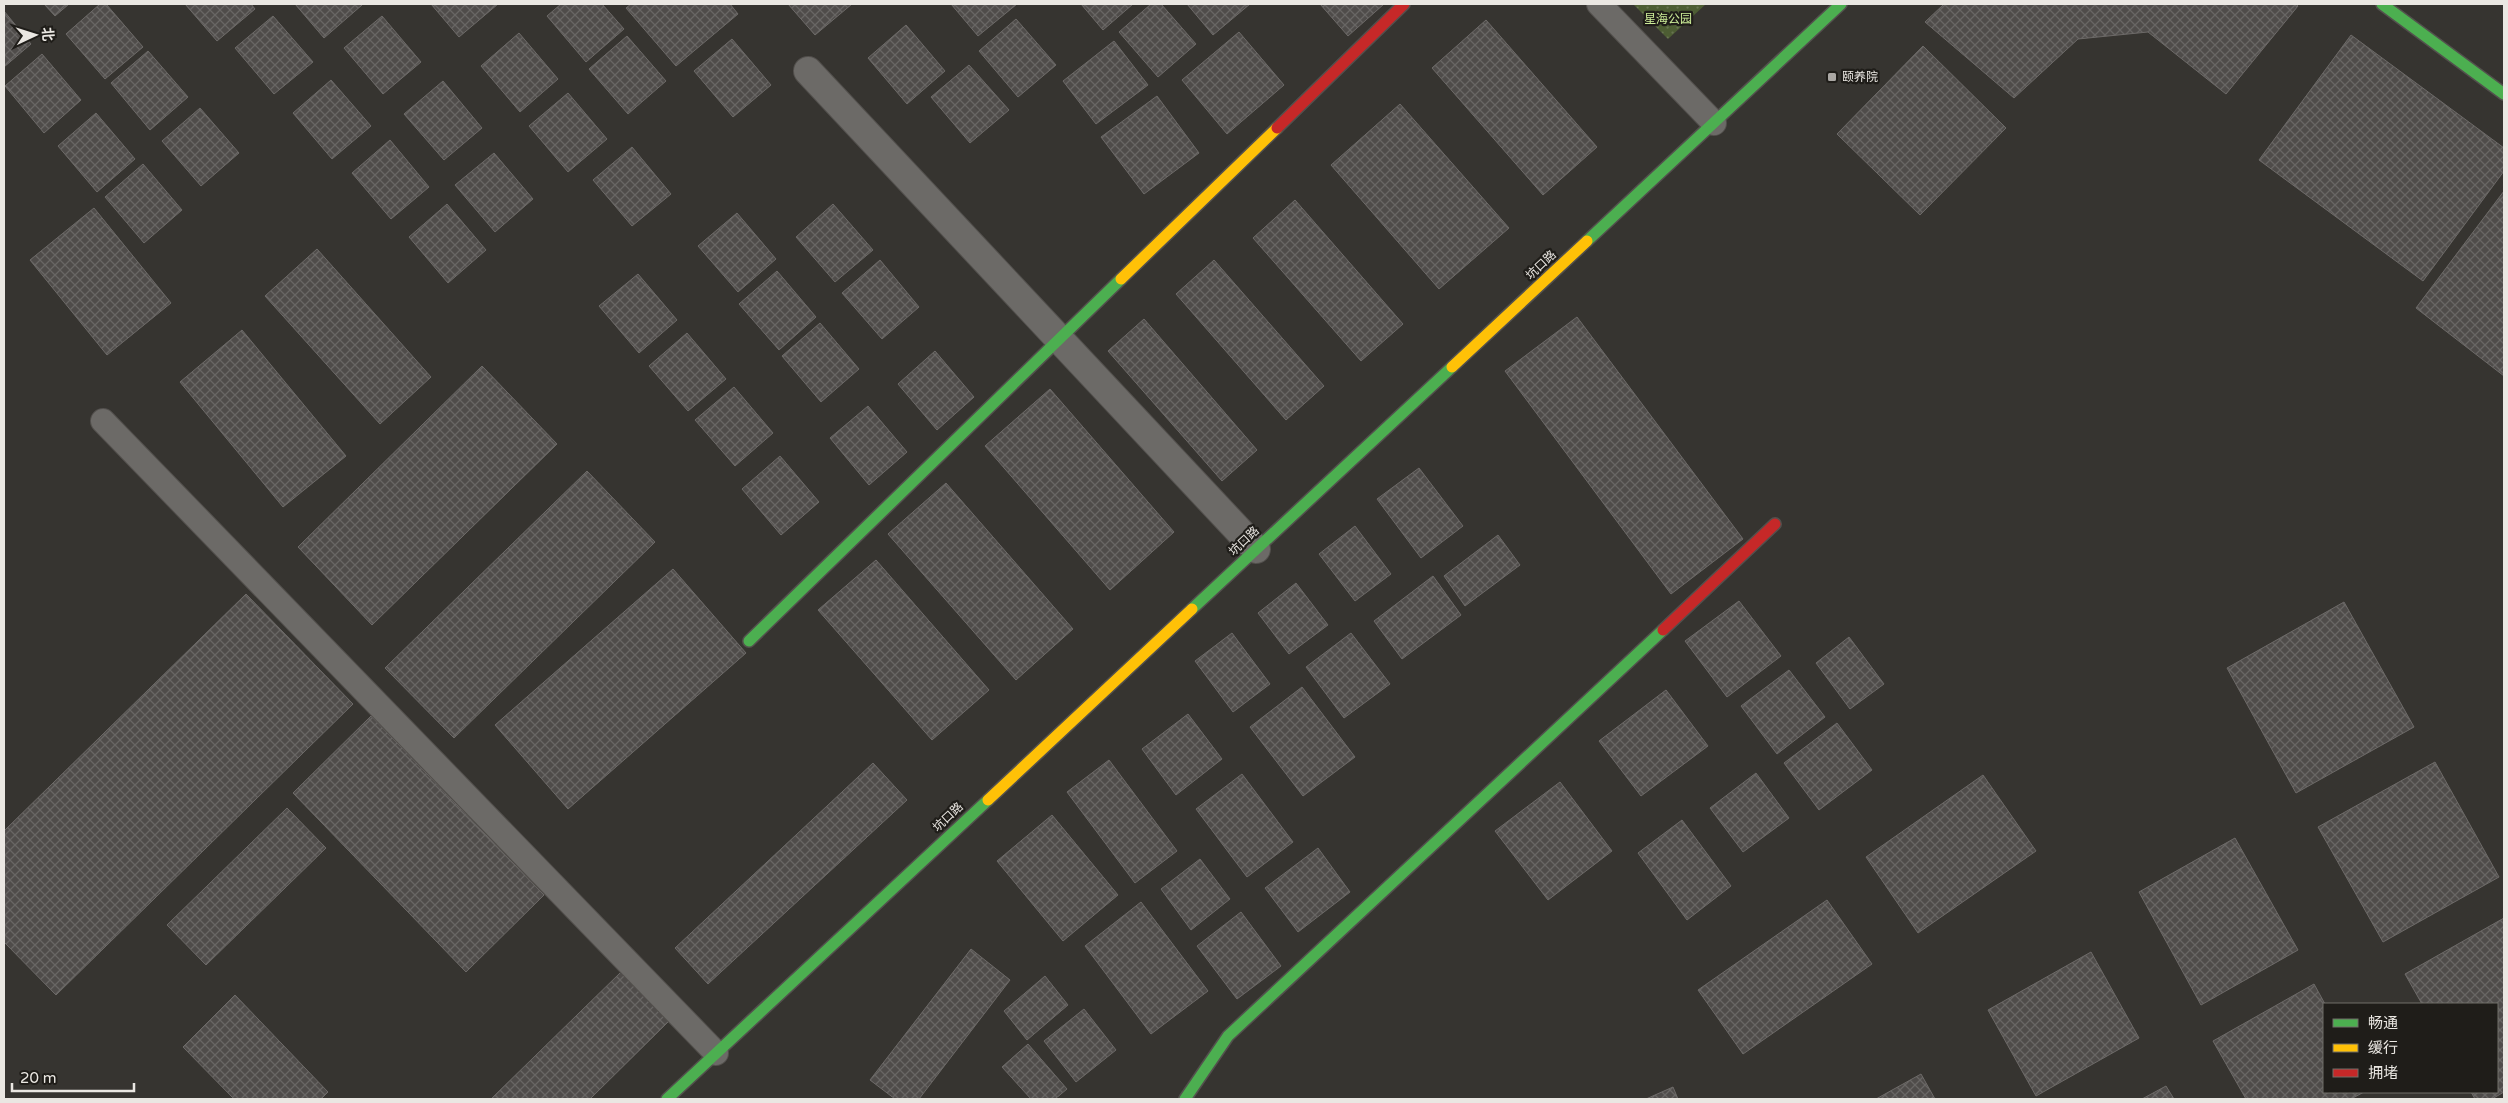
<svg xmlns="http://www.w3.org/2000/svg" width="2508" height="1103" viewBox="0 0 2508 1103" font-family="'Varela Round','Noto Sans SC',sans-serif">
<style>
.green{fill:url(#green-dots)}
.building{fill:url(#building-cross-hatch);stroke:#6d6a68}
.lines{fill:none;stroke-linecap:round;stroke-linejoin:round}
.lane-casing{stroke:#53504d;stroke-width:26}
.street-casing{stroke:#53504d;stroke-width:30}
.fast-casing{stroke:#53504d;stroke-width:14}
.slow-casing{stroke:#53504d;stroke-width:14}
.jam-casing{stroke:#53504d;stroke-width:14}
.lane{stroke:#6c6a67;stroke-width:24}
.street{stroke:#6c6a67;stroke-width:28}
.fast{stroke:#4caf50;stroke-width:11}
.slow{stroke:#ffc107;stroke-width:11}
.jam{stroke:#c62828;stroke-width:11}
.poi-dot{fill:#aba8a4;stroke:#1f1d19;stroke-width:2}
.labels{text-anchor:middle;dominant-baseline:central;stroke-width:4.5;stroke-linejoin:round;paint-order:stroke}
.park-label{font-size:12px;fill:#ccec98;stroke:#1f1d19}
.poi-label{font-size:12px;fill:#eae7e2;stroke:#1f1d19;text-anchor:start}
.street-label{font-size:12px;fill:#eae7e2;stroke:#1f1d19}
</style>
<defs>
<pattern id="green-dots" width="8" height="8" patternUnits="userSpaceOnUse" patternTransform="scale(1.25)"><rect width="8" height="8" fill="#4d5d33"/><path d="M2 2h.1M6 6h.1" fill="none" stroke="#677450" stroke-width="1.8" stroke-linecap="round"/></pattern>
<pattern id="building-cross-hatch" width="8" height="8" patternUnits="userSpaceOnUse" patternTransform="scale(1.25)"><rect width="8" height="8" fill="#4f4c4a"/><path d="M0 0l8 8M0 8l8-8" fill="none" stroke="#686664"/></pattern>
</defs>
<rect width="100%" height="100%" fill="#363430"/>
<path class="green" d="M1633 4H1706L1668 39Z"/>
<g class="building">
<path d="M44 4H69L55 16Z"/>
<path d="M100 4H106L143 47 105 79 66 34Z"/>
<path d="M185 4H251L255 9 217 41Z"/>
<path d="M295 4H361L362 5 324 38Z"/>
<path d="M431 4H498L459 37Z"/>
<path d="M561 4H602L624 29 586 62 547 16Z"/>
<path d="M631 4H730L738 14 676 66 626 8Z"/>
<path d="M788 4H852L815 35Z"/>
<path d="M951 4H1017L978 36Z"/>
<path d="M1081 4H1133L1103 30Z"/>
<path d="M1151 4H1161L1196 44 1158 77 1119 32Z"/>
<path d="M1187 4H1250L1213 35Z"/>
<path d="M1320 4H1384L1348 36Z"/>
<path d="M1944 4H2296L2298 6 2226 94 2148 32 2078 39 2014 98 1925 22Z"/>
<path d="M4 11 31 44 4 67Z"/>
<path d="M273 16 313 62 274 94 235 48Z"/>
<path d="M382 16 421 62 383 94 344 48Z"/>
<path d="M1016 19 1056 65 1018 97 979 51Z"/>
<path d="M1486 20 1597 147 1543 195 1432 68Z"/>
<path d="M906 25 945 71 907 104 868 58Z"/>
<path d="M1239 32 1284 85 1227 134 1182 80Z"/>
<path d="M519 33 558 79 520 112 481 66Z"/>
<path d="M2351 35 2504 148V171L2423 281 2259 160Z"/>
<path d="M627 36 666 81 628 114 589 69Z"/>
<path d="M732 39 771 85 733 117 694 71Z"/>
<path d="M1114 41 1148 85 1096 124 1063 81Z"/>
<path d="M1923 46 2006 128 1920 215 1837 134Z"/>
<path d="M148 51 188 97 150 130 111 83Z"/>
<path d="M42 54 81 100 44 133 5 86Z"/>
<path d="M969 65 1009 110 970 143 931 97Z"/>
<path d="M331 80 371 126 332 159 293 113Z"/>
<path d="M443 81 482 128 444 160 404 114Z"/>
<path d="M568 93 607 139 568 172 529 126Z"/>
<path d="M1157 96 1199 153 1144 194 1101 137Z"/>
<path d="M1400 104 1509 228 1439 289 1331 165Z"/>
<path d="M200 108 239 153 201 186 162 141Z"/>
<path d="M96 113 135 159 97 192 58 146Z"/>
<path d="M390 140 429 187 391 219 352 173Z"/>
<path d="M632 147 671 194 632 226 593 180Z"/>
<path d="M494 153 533 199 495 232 455 185Z"/>
<path d="M143 164 182 210 144 243 105 197Z"/>
<path d="M2504 191V376L2416 308Z"/>
<path d="M1295 200 1403 324 1361 361 1253 238Z"/>
<path d="M447 204 486 250 448 283 409 237Z"/>
<path d="M833 204 873 250 835 282 796 237Z"/>
<path d="M94 208 171 303 107 355 30 260Z"/>
<path d="M737 213 776 259 738 292 698 246Z"/>
<path d="M317 249 431 377 380 424 265 296Z"/>
<path d="M880 260 919 307 882 339 842 293Z"/>
<path d="M1214 260 1324 386 1286 420 1176 294Z"/>
<path d="M777 271 816 317 779 350 739 304Z"/>
<path d="M638 274 677 320 639 353 599 306Z"/>
<path d="M1577 317 1743 539 1671 594 1505 371Z"/>
<path d="M1144 319 1257 450 1222 481 1108 351Z"/>
<path d="M820 323 859 369 821 402 782 356Z"/>
<path d="M242 330 346 456 283 507 180 382Z"/>
<path d="M687 333 726 379 688 411 649 366Z"/>
<path d="M935 351 974 397 937 430 898 384Z"/>
<path d="M482 366 557 444 372 625 298 547Z"/>
<path d="M734 387 773 433 735 466 695 420Z"/>
<path d="M1050 389 1174 532 1110 590 985 446Z"/>
<path d="M868 406 907 452 869 485 830 438Z"/>
<path d="M780 456 819 502 781 535 742 489Z"/>
<path d="M1419 468 1463 526 1421 558 1377 499Z"/>
<path d="M587 471 655 542 454 738 385 668Z"/>
<path d="M946 483 1073 629 1016 680 888 534Z"/>
<path d="M1355 526 1391 574 1355 601 1319 554Z"/>
<path d="M1498 535 1520 565 1465 606 1444 576Z"/>
<path d="M876 560 989 690 932 740 818 610Z"/>
<path d="M673 569 746 653 568 809 495 725Z"/>
<path d="M1433 576 1461 615 1402 659 1374 621Z"/>
<path d="M1296 583 1328 625 1289 654 1258 613Z"/>
<path d="M246 594 353 704 56 995 4 942V831Z"/>
<path d="M1739 601 1781 656 1727 697 1685 641Z"/>
<path d="M2344 602 2414 727 2296 793 2227 668Z"/>
<path d="M1232 633 1270 684 1233 712 1195 661Z"/>
<path d="M1351 633 1390 684 1344 718 1306 667Z"/>
<path d="M1849 637 1884 684 1850 709 1816 663Z"/>
<path d="M1789 670 1825 717 1777 754 1741 706Z"/>
<path d="M1302 687 1355 757 1303 796 1250 727Z"/>
<path d="M1666 690 1708 746 1641 796 1599 741Z"/>
<path d="M1188 714 1222 759 1176 795 1142 749Z"/>
<path d="M371 716 544 895 466 972 293 793Z"/>
<path d="M1837 723 1872 770 1819 810 1784 763Z"/>
<path d="M1109 760 1177 851 1135 883 1067 792Z"/>
<path d="M2435 762 2499 877 2383 942 2318 827Z"/>
<path d="M873 763 907 800 708 984 675 948Z"/>
<path d="M1756 773 1789 818 1743 852 1710 808Z"/>
<path d="M1242 774 1293 842 1247 877 1196 809Z"/>
<path d="M1983 775 2036 851 1918 933 1866 857Z"/>
<path d="M1560 782 1612 851 1548 900 1495 831Z"/>
<path d="M287 808 326 848 206 965 167 925Z"/>
<path d="M1052 815 1118 895 1063 941 997 861Z"/>
<path d="M1682 820 1731 886 1687 920 1638 853Z"/>
<path d="M2235 838 2298 950 2201 1005 2139 892Z"/>
<path d="M1318 848 1350 892 1298 932 1265 888Z"/>
<path d="M1200 859 1230 899 1191 930 1161 889Z"/>
<path d="M1827 900 1872 964 1743 1054 1698 990Z"/>
<path d="M1141 902 1208 991 1151 1034 1085 946Z"/>
<path d="M1241 912 1281 966 1237 999 1197 946Z"/>
<path d="M2504 918V1092L2492 1099H2475L2471 1092H2497V1004H2422L2405 974Z"/>
<path d="M971 949 1010 980 919 1099H895L870 1080Z"/>
<path d="M2091 952 2139 1038 2036 1096 1988 1010Z"/>
<path d="M621 972 669 1021 590 1099H491Z"/>
<path d="M1045 976 1068 1005 1027 1040 1004 1011Z"/>
<path d="M2314 984 2325 1004 2324 1092H2364L2351 1099H2246L2213 1041Z"/>
<path d="M235 995 328 1092 321 1099H234L183 1047Z"/>
<path d="M1084 1009 1116 1050 1076 1082 1044 1041Z"/>
<path d="M1028 1044 1067 1089 1055 1099H1031L1002 1067Z"/>
<path d="M1921 1074 1935 1099H1876Z"/>
<path d="M2166 1086 2174 1099H2142Z"/>
<path d="M1673 1087 1678 1099H1646Z"/>
</g>
<g class="lines">
<defs>
<g id="lane">
<path d="M1599 4 1714 123"/>
<path d="M103 421 716 1053"/>
</g>
<path id="street" d="M808 71 1256 549"/>
<g id="fast">
<path d="M2382 4 2504 94"/>
<path d="M1587 241 1841 4"/>
<path d="M1192 609 1452 367"/>
<path d="M749 641 1121 279"/>
<path d="M667 1099 988 800"/>
<path d="M1185 1099 1228 1036 1663 630"/>
</g>
<g id="slow">
<path d="M1121 279 1277 128"/>
<path d="M1452 367 1587 241"/>
<path d="M988 800 1192 609"/>
</g>
<g id="jam">
<path d="M1277 128 1404 4"/>
<path d="M1663 630 1775 524"/>
</g>
</defs>
<use href="#lane" class="lane-casing"/>
<use href="#street" class="street-casing"/>
<use href="#fast" class="fast-casing"/>
<use href="#slow" class="slow-casing"/>
<use href="#jam" class="jam-casing"/>
<use href="#lane" class="lane"/>
<use href="#street" class="street"/>
<use href="#fast" class="fast"/>
<use href="#slow" class="slow"/>
<use href="#jam" class="jam"/>
</g>
<rect class="poi-dot" x="1827" y="72" width="10" height="10" rx="2.5"/>
<g class="labels">
<g class="park-label">
<text x="1668" y="19">星海公园</text>
</g>
<g class="poi-label">
<text x="1842" y="77">颐养院</text>
</g>
<g class="street-label">
<text transform="translate(1541 265) rotate(-43)">坑口路</text>
<text transform="translate(1244 541) rotate(-43)">坑口路</text>
<text transform="translate(948 817) rotate(-43)">坑口路</text>
</g>
</g>
<rect width="2508" height="1103" fill="none" stroke="#eae7e2" stroke-width="10"/>
<rect x="2323" y="1003" width="175" height="90" fill="#1f1d19" stroke="#706e69"/>
<rect x="2333" y="1019" width="25" height="8" fill="#4caf50" stroke="#706e69"/>
<text x="2368" y="1028" font-size="15" fill="#eae7e2">畅通</text>
<rect x="2333" y="1044" width="25" height="8" fill="#ffc107" stroke="#706e69"/>
<text x="2368" y="1053" font-size="15" fill="#eae7e2">缓行</text>
<rect x="2333" y="1069" width="25" height="8" fill="#c62828" stroke="#706e69"/>
<text x="2368" y="1078" font-size="15" fill="#eae7e2">拥堵</text>
<g transform="translate(35 35) rotate(86)" stroke="#1f1d19" stroke-width="4" paint-order="stroke">
<path d="M0-4L9 19L0 12L-9 19Z" fill="#eae7e2"/>
<text y="-8" font-size="14" font-weight="bold" text-anchor="middle" fill="#eae7e2">北</text>
</g>
<path d="M12 1083v8h122v-8" fill="none" stroke="#eae7e2" stroke-width="2.5"/>
<text x="20" y="1083" font-size="15" fill="#eae7e2" stroke="#1f1d19" stroke-width="4" paint-order="stroke">20 m</text>
</svg>
